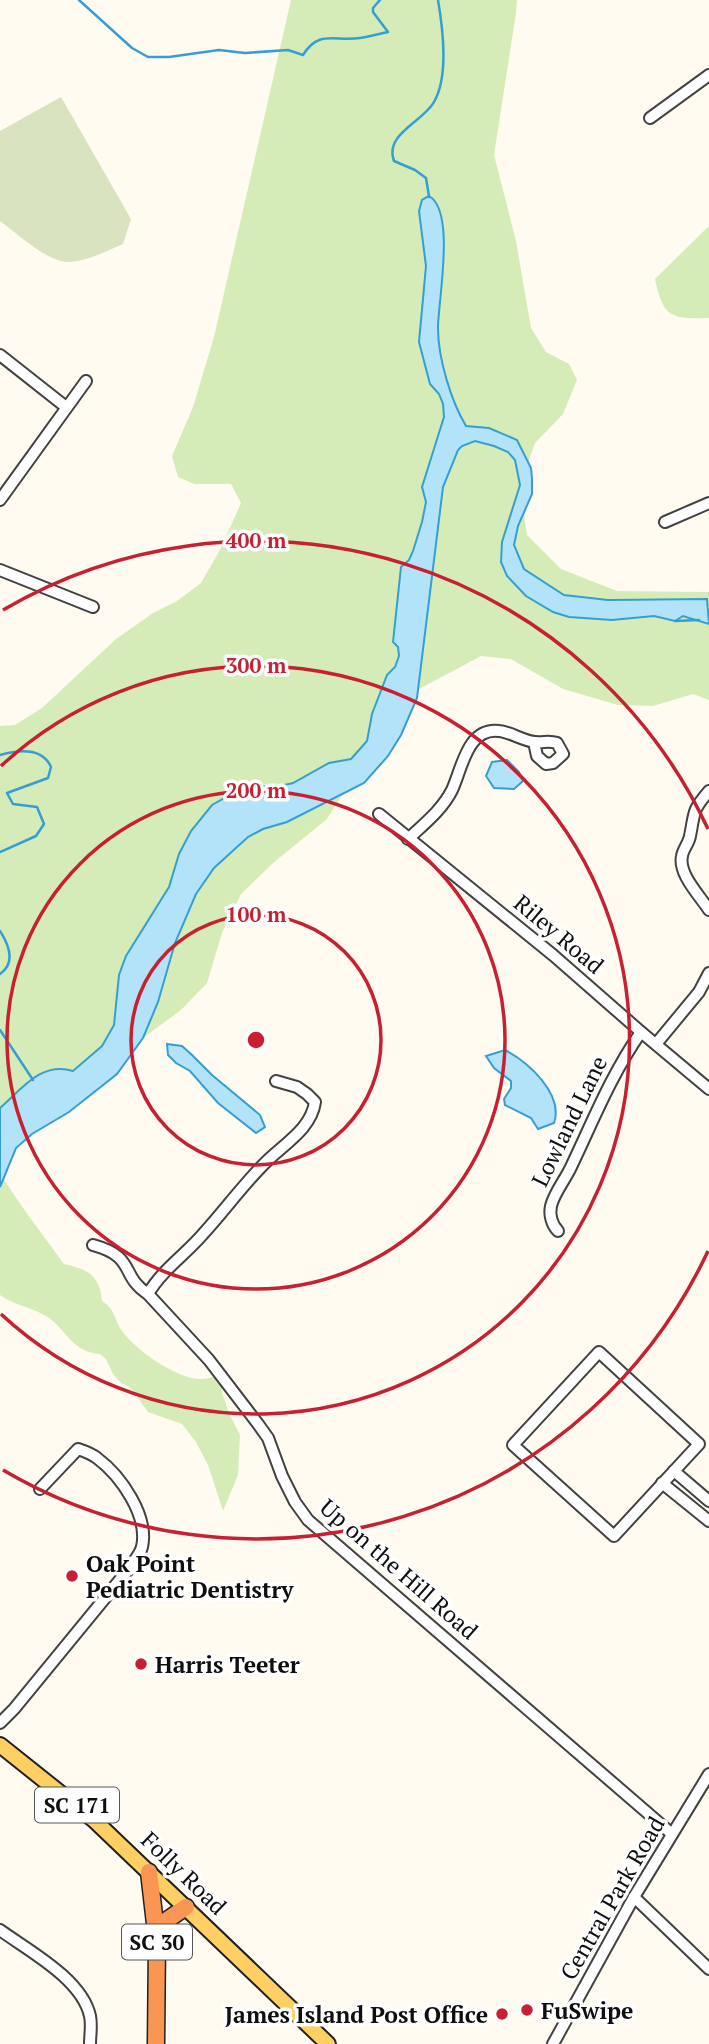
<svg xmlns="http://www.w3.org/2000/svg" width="709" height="2044" viewBox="0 0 709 2044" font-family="'PT Serif',serif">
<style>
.green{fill:#d6ecb8}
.cemetery{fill:#d9e3c0}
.water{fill:#b3e3f9;stroke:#369ed3;stroke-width:2}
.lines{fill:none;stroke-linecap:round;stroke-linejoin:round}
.stream{stroke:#369ed3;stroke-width:2.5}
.minor-casing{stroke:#424242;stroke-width:14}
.major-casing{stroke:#202020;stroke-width:18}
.highway-casing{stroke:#202020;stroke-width:19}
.minor{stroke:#fff;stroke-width:10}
.major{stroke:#fecf62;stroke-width:14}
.highway{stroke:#fa9653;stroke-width:16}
.ring{fill:none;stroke:#c62031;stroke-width:3.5}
.poi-dot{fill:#c62031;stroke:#fff;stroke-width:2.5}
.labels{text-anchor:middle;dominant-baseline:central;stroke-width:7;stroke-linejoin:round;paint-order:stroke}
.shield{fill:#fff;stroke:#575757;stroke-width:2}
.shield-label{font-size:21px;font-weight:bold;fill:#0f0f0f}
.street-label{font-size:23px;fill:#0f0f0f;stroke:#fff}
.poi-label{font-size:23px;font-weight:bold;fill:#0f0f0f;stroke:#fff;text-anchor:start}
.centre{fill:#c62031;stroke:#fff;stroke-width:3.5}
.ring-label{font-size:21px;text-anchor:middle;font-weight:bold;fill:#c62031;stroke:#fff;stroke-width:7;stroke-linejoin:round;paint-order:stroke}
</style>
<rect width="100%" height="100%" fill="#fffbf1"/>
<g class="green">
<path d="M291 0H517L516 13 494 155 516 241 531 328 546 352 569 364 577 380 563 414 535 443 520 485 527 535 561 569 617 591 709 592V700L693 694 653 706 618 705 563 689 511 659 481 656 419 689 391 718 327 819 273 863 241 894 222 933 207 983 181 1010 143 1038 73 1071C42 1061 21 1089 0 1108V726L15 725 42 708 116 639 153 613 177 601 201 583 221 548 241 503 231 484H194L178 477 172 456 193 407 214 337Z"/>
<path d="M709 226V318C671 319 663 318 655 279Z"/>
<path d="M3 1178C22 1208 43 1235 64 1264 87 1269 100 1275 102 1301 114 1308 114 1317 120 1328 132 1348 178 1380 201 1379 210 1379 215 1375 228 1375L227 1383 221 1390 229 1413 240 1435 238 1475 223 1511 208 1465 196 1442 182 1424 148 1412 131 1388 121 1383 113 1374 106 1359 100 1354C71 1352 67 1329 46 1316 31 1307 14 1305 0 1295V1187Z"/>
</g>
<path class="cemetery" d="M61 97 131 219 123 244C107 251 89 260 71 262 49 264 18 234 0 221V131Z"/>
<g class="water">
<path d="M429 196C456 211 438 301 438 328 438 358 451 401 466 426L489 428 517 440 531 468 532 478V494L518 526 514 545 524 569 564 595 608 600 707 599 709 624 683 616 675 621 654 616 612 620 569 617 553 612 526 596 507 576 501 562 502 542 520 485 515 460 508 452 494 446 475 441 462 446 458 450 443 487 417 698 401 735 388 756 364 783 287 822 263 829 248 837 214 868 196 894 175 943 158 1002 143 1038 117 1074 69 1112 32 1134 16 1148 0 1187V1108C22 1089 41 1061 73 1071L102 1046 114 1025 119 975 126 956 169 887 179 854 191 831 212 805 246 786H280L293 783 329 763 351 759 367 741 372 714 387 675 395 667 399 656 398 647 393 642 401 567 409 560 413 551 422 522 426 502 422 487 444 417 443 404 439 394 430 384 419 342 426 266 419 211 422 200Z"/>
<path d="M507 760 519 772 523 781 514 789 494 788 486 776 492 762Z"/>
<path d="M167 1044 182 1046 192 1055 212 1075 260 1115 265 1127 256 1133 218 1103 190 1071 176 1063 168 1055Z"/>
<path d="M505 1050C528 1062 564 1094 554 1123L538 1129 531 1118 505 1105 504 1099 511 1088V1081L494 1068 486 1056Z"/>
</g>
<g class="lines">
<g class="stream">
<path d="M79 0 132 48 148 57H169L219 50 245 53 288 50 303 55C319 29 335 42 360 38 369 37 378 34 388 32L373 12V8L380 0"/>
<path d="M429 196 426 178 415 170 394 161C384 134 423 122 434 102 449 76 443 29 438 0"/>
<path d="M675 621 699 620"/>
<path d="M0 755C18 750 42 747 51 767L48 778 7 793 13 804 37 807 44 824 36 836 0 852"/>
<path d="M0 931C9 945 16 963 0 974"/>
<path d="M0 1030 33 1080"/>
</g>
<defs>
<g id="minor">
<path d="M650 118 709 75"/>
<path d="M0 355 66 407"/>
<path d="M0 500 86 381"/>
<path d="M665 522 709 503"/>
<path d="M0 570 93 607"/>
<path d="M709 791C692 811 695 811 690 836 689 843 683 849 682 856 678 874 700 896 709 910"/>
<path d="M379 814 553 955 641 1032 709 1089"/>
<path d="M408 839C424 824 442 810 452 790 462 769 467 727 499 731 511 732 523 741 535 742 544 743 548 740 557 743L563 754 553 763 546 764 537 756 534 742"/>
<path d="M656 1044 699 992 709 973"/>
<path d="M558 1231C552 1225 549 1215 551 1206 554 1193 565 1180 571 1167 593 1121 611 1075 641 1032"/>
<path d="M93 1245C137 1257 119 1275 148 1294L209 1360 258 1424 268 1438 282 1476 295 1502 308 1520 672 1834"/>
<path d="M148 1294C161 1271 186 1254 203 1234 224 1211 242 1186 264 1164 282 1145 311 1130 315 1102L307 1094 297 1087 276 1081"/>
<path d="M599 1352 699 1444 614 1536 513 1445Z"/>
<path d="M674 1471 709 1501"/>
<path d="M662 1483 709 1521"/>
<path d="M0 1723 14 1709 128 1570C132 1563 140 1555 142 1547 149 1516 121 1476 97 1458 92 1454 84 1451 78 1449L40 1489"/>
<path d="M634 1897 709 1969"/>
<path d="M0 1930C29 1951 82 1979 90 2016 92 2025 90 2035 90 2044"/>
<path d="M553 2044 634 1897 709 1774"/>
</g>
<path id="major" d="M0 1745 94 1820 328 2044"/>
<g id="highway">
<path d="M149 1872 157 1941 156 2044"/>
<path d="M160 1938 167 1920 186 1907"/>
</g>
</defs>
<use href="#minor" class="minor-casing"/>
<use href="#major" class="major-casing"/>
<use href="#highway" class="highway-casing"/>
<use href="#minor" class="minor"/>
<use href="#major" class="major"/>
<use href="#highway" class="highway"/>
</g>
<g class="ring">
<circle cx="256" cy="1040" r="125"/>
<circle cx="256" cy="1040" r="249"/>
<path d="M1 766A374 374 0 1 1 1 1314"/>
<path d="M708 1251A499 499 0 0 1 3 1470M3 610A499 499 0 0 1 708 829"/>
</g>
<g class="poi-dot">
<circle cx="72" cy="1576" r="7"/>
<circle cx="141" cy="1664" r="7"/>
<circle cx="527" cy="2010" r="7"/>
<circle cx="502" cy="2014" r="7"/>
</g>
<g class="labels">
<g class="shield">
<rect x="35" y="1787.5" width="84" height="35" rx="5"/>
<rect x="122" y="1924.5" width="70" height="35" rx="5"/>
</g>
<g class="shield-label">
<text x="77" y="1805">SC 171</text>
<text x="157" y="1942">SC 30</text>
</g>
<g class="street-label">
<text transform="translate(559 934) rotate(40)">Riley Road</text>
<text transform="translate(569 1121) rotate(-64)">Lowland Lane</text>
<text transform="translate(399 1569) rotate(41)">Up on the Hill Road</text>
<text transform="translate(184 1873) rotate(44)">Folly Road</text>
<text transform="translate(612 1898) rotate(-60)">Central Park Road</text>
</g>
<g class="poi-label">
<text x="86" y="1563">Oak Point<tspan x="86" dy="26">Pediatric Dentistry</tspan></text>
<text x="155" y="1664">Harris Teeter</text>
<text x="541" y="2010">FuSwipe</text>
<text x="488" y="2014" text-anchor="end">James Island Post Office</text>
</g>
</g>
<circle cx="256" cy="1040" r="10" class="centre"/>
<g class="ring-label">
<text x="256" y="548">400 m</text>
<text x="256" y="673">300 m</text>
<text x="256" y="798">200 m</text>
<text x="256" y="922">100 m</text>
</g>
</svg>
